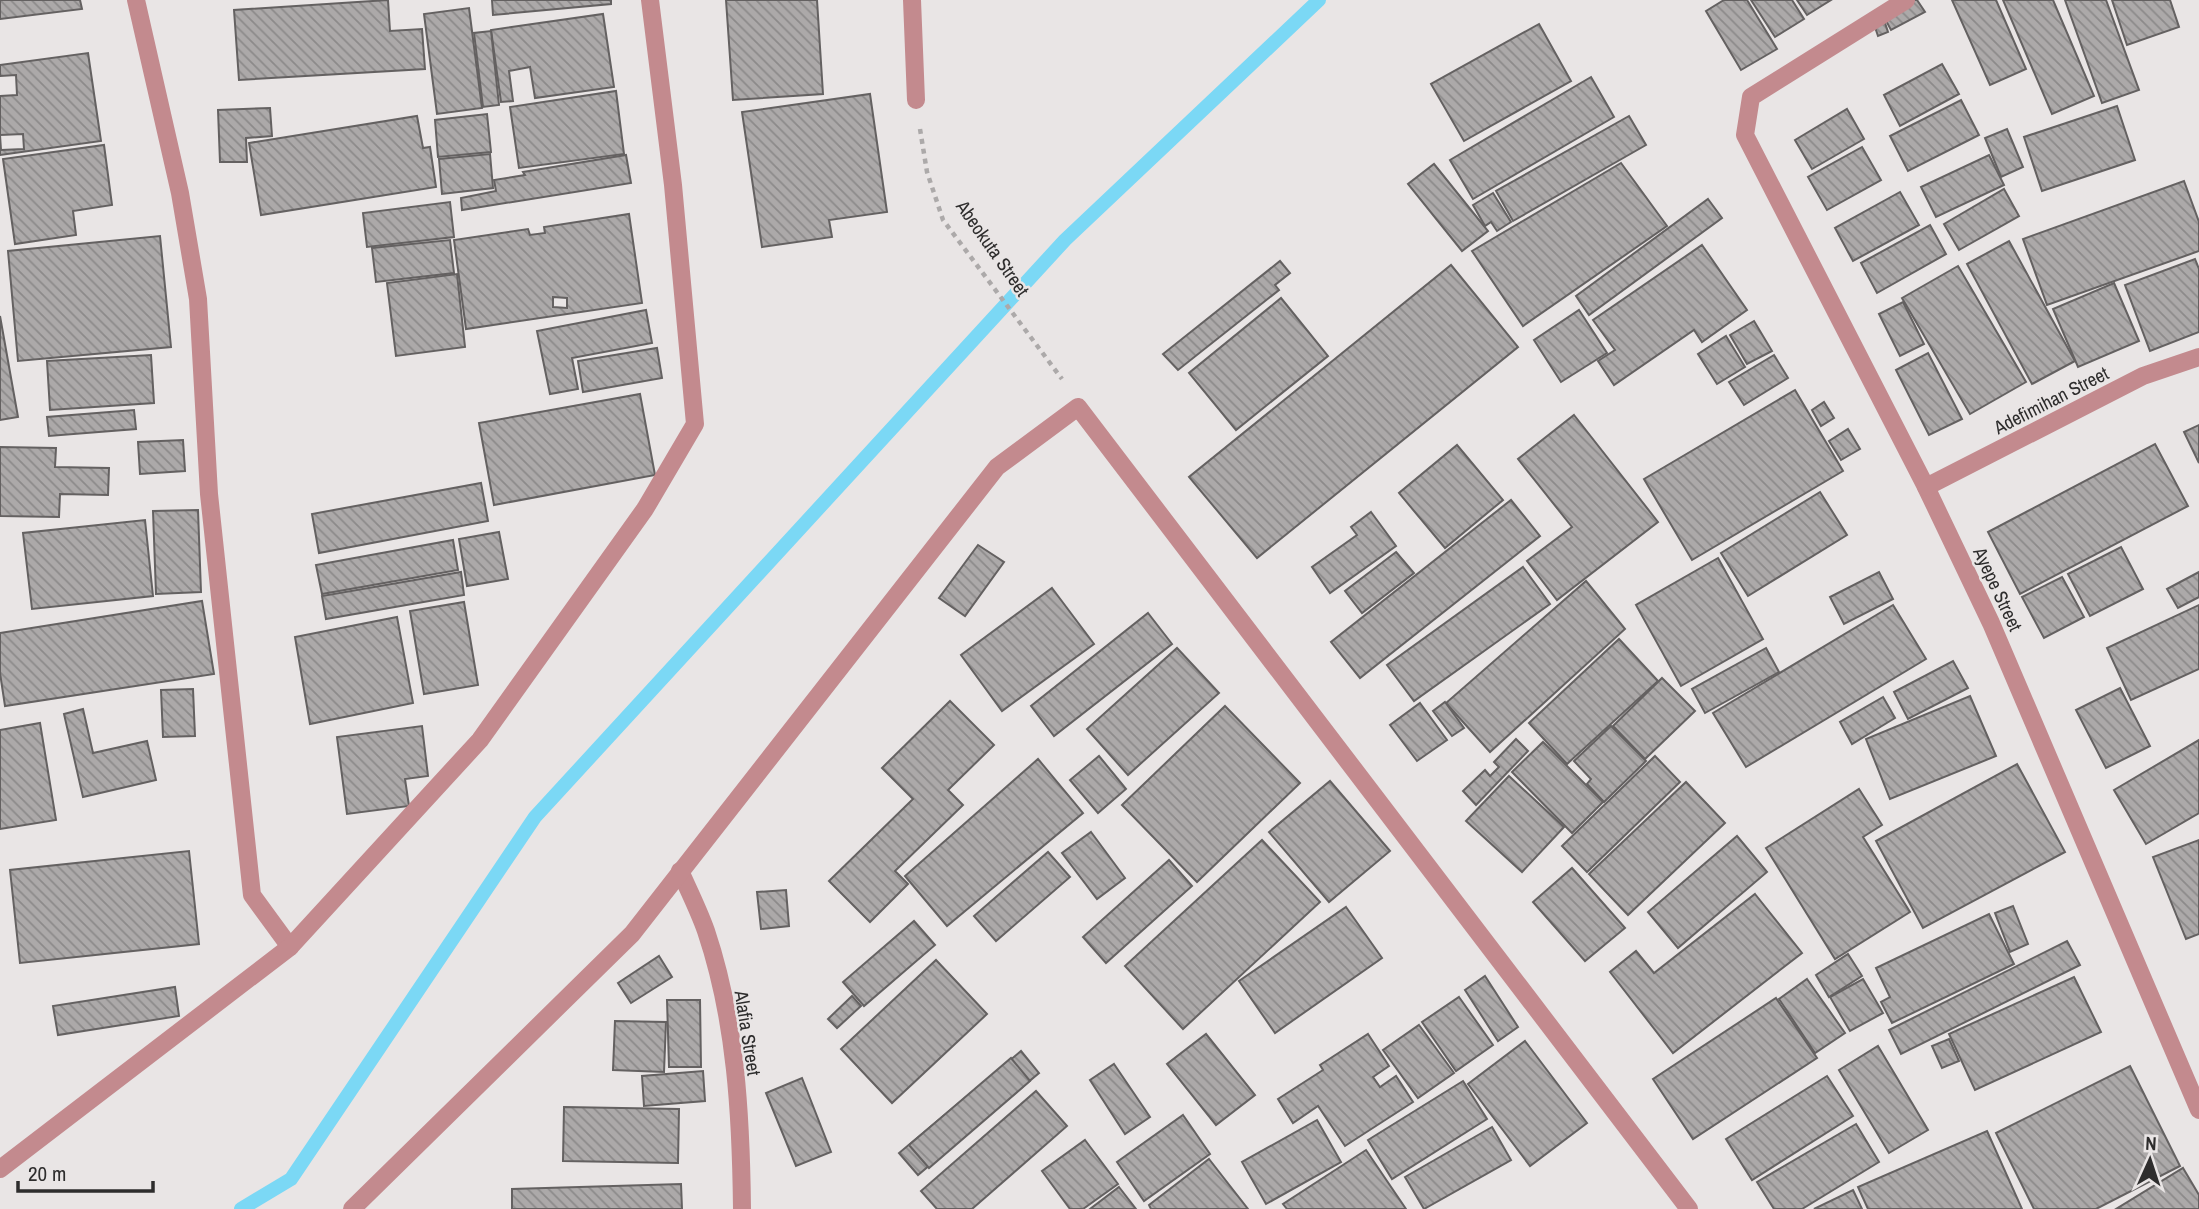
<svg xmlns="http://www.w3.org/2000/svg" width="2199" height="1209" viewBox="0 0 2199 1209" font-family="'Archivo Narrow',sans-serif">
<style>
.lines{fill:none;stroke-linecap:round;stroke-linejoin:round}
.stream{stroke:#7bd8f5;stroke-width:14}
.building{fill:url(#building-back-hatch);stroke:#646161;stroke-width:2;fill-rule:evenodd}
.path{stroke:#aca9a9;stroke-width:4.5;stroke-dasharray:5 5;stroke-linecap:butt}
.minor{stroke:#c38a8e;stroke-width:18}
.labels{text-anchor:middle;dominant-baseline:central;stroke-width:5;stroke-linejoin:round;paint-order:stroke}
.street-label{font-size:19px;fill:#2e2d2d;stroke:#e9e5e5}
</style>
<defs>
<pattern id="building-back-hatch" width="6" height="6" patternUnits="userSpaceOnUse" patternTransform="scale(1.75)"><rect width="6" height="6" fill="#aca9a9"/><path d="M-1 5l2 2M0 0l6 6M5-1l2 2" fill="none" stroke="#8c8a8a"/></pattern>
</defs>
<rect width="100%" height="100%" fill="#e9e5e5"/>
<g class="lines">
<path class="stream" d="M241 1209 291 1179 535 817 1065 240 1319 0"/>
</g>
<g class="building">
<path d="M0 0H80L82 9 0 19Z"/>
<path d="M388 0 390 31 422 29 425 69 239 80 234 10Z"/>
<path d="M492 0H611V4L493 15Z"/>
<path d="M726 0H817L823 94 733 100Z"/>
<path d="M1724 0H1747L1777 49 1741 70 1706 11Z"/>
<path d="M1751 0H1792L1804 19 1775 37Z"/>
<path d="M1797 0H1831L1807 15Z"/>
<path d="M1910 0H1917L1925 12 1891 30 1883 15Z"/>
<path d="M1952 0H1996L2026 69 1990 85Z"/>
<path d="M2003 0H2053L2094 96 2052 114Z"/>
<path d="M2065 0H2106L2139 90 2102 103Z"/>
<path d="M2112 0H2170L2179 27 2127 45Z"/>
<path d="M469 8 482 108 437 114 424 14Z"/>
<path d="M603 14 614 87 535 98 530 67 509 71 513 101 501 102 491 30Z"/>
<path d="M1883 17 1888 32 1878 36 1873 21Z"/>
<path d="M1539 24 1571 81 1464 141 1431 84Z"/>
<path d="M491 31 499 105 483 107 474 33Z"/>
<path d="M88 53 101 141 0 155V96L17 95 16 75 0 76V65ZM23 134 24 149 1 150 0 135Z"/>
<path d="M1942 64 1959 94 1900 126 1884 95Z"/>
<path d="M1591 77 1614 117 1473 199 1450 160Z"/>
<path d="M616 91 624 154 519 168 510 107Z"/>
<path d="M870 94 887 212 829 220 832 237 762 247 742 112Z"/>
<path d="M1961 100 1979 135 1908 171 1890 136Z"/>
<path d="M2117 106 2135 160 2042 191 2024 137Z"/>
<path d="M270 108 272 136 246 138 247 162H220L218 110Z"/>
<path d="M1847 109 1864 139 1812 169 1795 140Z"/>
<path d="M487 114 491 152 438 157 435 120Z"/>
<path d="M417 116 423 148 430 147 436 187 261 215 249 143Z"/>
<path d="M1629 116 1646 145 1513 221 1496 191Z"/>
<path d="M2007 129 2023 167 2001 177 1985 138Z"/>
<path d="M104 145 112 205 73 211 76 235 15 244 3 159Z"/>
<path d="M1862 147 1881 180 1827 210 1808 177Z"/>
<path d="M490 154 493 188 442 194 439 159Z"/>
<path d="M626 155 631 183 462 210 461 198 496 191 494 180 525 175 523 172Z"/>
<path d="M1989 155 2004 185 1936 217 1921 187Z"/>
<path d="M1621 163 1667 226 1523 326 1472 251Z"/>
<path d="M1434 164 1488 231 1462 251 1408 184Z"/>
<path d="M2184 181 2199 222V251L2047 305 2023 239Z"/>
<path d="M2004 189 2019 216 1959 250 1944 224Z"/>
<path d="M1900 192 1919 225 1853 261 1835 228Z"/>
<path d="M1493 193 1511 222 1497 231 1491 222 1485 226 1473 205Z"/>
<path d="M1708 199 1722 218 1589 315 1576 296Z"/>
<path d="M450 202 454 237 367 247 363 213Z"/>
<path d="M629 214 642 303 466 329 454 240 528 229 530 235 545 233 544 227ZM553 297 567 298V308L553 307Z"/>
<path d="M1930 225 1946 254 1877 293 1861 263Z"/>
<path d="M160 236 171 347 18 361 8 251Z"/>
<path d="M450 240 454 273 376 282 372 248Z"/>
<path d="M2009 241 2075 361 2032 384 1967 264Z"/>
<path d="M1702 245 1747 310 1702 342 1694 330 1614 385 1598 361 1615 350 1593 320Z"/>
<path d="M2195 259 2199 269V332L2150 351 2125 285Z"/>
<path d="M1280 261 1290 273 1275 285 1279 290 1178 370 1163 354Z"/>
<path d="M1451 265 1518 347 1257 558 1189 477Z"/>
<path d="M1958 266 2026 382 1970 414 1902 298Z"/>
<path d="M457 274 465 347 396 356 387 283Z"/>
<path d="M2114 283 2139 341 2078 367 2053 309Z"/>
<path d="M1281 298 1328 356 1236 430 1189 373Z"/>
<path d="M1903 302 1924 344 1900 356 1879 314Z"/>
<path d="M646 310 652 343 572 358 578 389 550 394 537 331Z"/>
<path d="M1579 310 1607 353 1561 382 1534 340Z"/>
<path d="M0 316 18 417 0 420Z"/>
<path d="M1754 321 1772 351 1747 364 1730 335Z"/>
<path d="M1726 336 1745 367 1717 384 1698 354Z"/>
<path d="M657 348 662 378 583 392 578 361Z"/>
<path d="M1928 353 1962 419 1929 435 1896 370Z"/>
<path d="M151 355 154 403 50 410 47 361Z"/>
<path d="M1774 355 1788 378 1744 405 1729 382Z"/>
<path d="M1795 390 1843 471 1692 560 1644 479Z"/>
<path d="M640 394 655 475 494 505 479 423Z"/>
<path d="M1824 402 1834 418 1821 426 1812 410Z"/>
<path d="M134 410 136 429 49 436 47 417Z"/>
<path d="M1574 415 1658 522 1557 600 1527 561 1572 527 1518 459Z"/>
<path d="M2199 425V463L2184 432Z"/>
<path d="M1848 429 1860 449 1841 460 1829 441Z"/>
<path d="M183 440 185 471 140 474 138 442Z"/>
<path d="M2155 444 2188 506 2020 594 1988 532Z"/>
<path d="M1457 445 1503 500 1445 548 1399 493Z"/>
<path d="M0 447 56 448 55 467 109 468 108 495 60 494 59 517 0 516Z"/>
<path d="M481 483 488 521 319 553 312 514Z"/>
<path d="M1820 492 1847 535 1748 596 1721 553Z"/>
<path d="M1511 500 1540 536 1360 678 1331 642Z"/>
<path d="M198 510 201 592 156 594 153 511Z"/>
<path d="M1371 512 1396 546 1330 593 1312 567 1357 535 1351 527Z"/>
<path d="M145 520 153 596 32 609 23 533Z"/>
<path d="M499 532 508 579 467 586 459 539Z"/>
<path d="M453 540 458 570 322 594 316 565Z"/>
<path d="M978 545 1004 562 965 616 939 598Z"/>
<path d="M2121 547 2143 589 2090 616 2068 574Z"/>
<path d="M1396 552 1414 573 1362 613 1345 591Z"/>
<path d="M1718 558 1763 639 1681 686 1636 605Z"/>
<path d="M1523 567 1550 604 1414 701 1387 665Z"/>
<path d="M461 572 464 595 326 619 322 596Z"/>
<path d="M1879 572 1893 599 1844 624 1830 597Z"/>
<path d="M2199 572V597L2178 608 2167 589Z"/>
<path d="M2062 577 2084 617 2044 638 2022 597Z"/>
<path d="M1586 581 1625 629 1490 752 1446 703Z"/>
<path d="M1052 588 1094 644 1002 711 961 655Z"/>
<path d="M202 601 214 674 5 706 0 673V633Z"/>
<path d="M464 602 478 685 424 694 410 611Z"/>
<path d="M1893 605 1926 659 1746 767 1713 713Z"/>
<path d="M2199 605V669L2131 700 2107 648Z"/>
<path d="M1148 613 1172 644 1054 736 1031 706Z"/>
<path d="M397 617 413 703 310 724 295 637Z"/>
<path d="M1619 639 1658 681 1567 764 1529 723Z"/>
<path d="M1177 648 1219 693 1128 775 1087 729Z"/>
<path d="M1766 648 1779 672 1705 713 1692 689Z"/>
<path d="M1953 661 1968 688 1908 719 1894 692Z"/>
<path d="M1662 678 1695 711 1645 759 1613 726Z"/>
<path d="M2120 688 2150 746 2106 768 2076 710Z"/>
<path d="M193 689 195 736 163 737 161 690Z"/>
<path d="M1970 696 1996 756 1890 799 1866 739Z"/>
<path d="M1883 697 1895 718 1852 744 1840 722Z"/>
<path d="M950 701 994 745 948 790 963 805 895 871 908 884 870 922 829 881 913 799 882 768Z"/>
<path d="M1445 702 1464 728 1452 736 1433 711Z"/>
<path d="M1420 703 1447 740 1417 761 1390 725Z"/>
<path d="M1225 706 1300 783 1197 882 1122 805Z"/>
<path d="M83 709 93 753 147 741 156 780 83 797 64 714Z"/>
<path d="M40 723 56 820 0 829V730Z"/>
<path d="M422 726 428 776 405 779 409 806 347 814 337 737Z"/>
<path d="M1611 726 1646 761 1604 802 1587 784 1591 779 1574 761Z"/>
<path d="M1516 739 1528 751 1476 805 1463 791 1485 770 1490 776 1499 767 1494 762Z"/>
<path d="M2199 740V813L2146 844 2114 790Z"/>
<path d="M1543 742 1603 802 1572 833 1512 772Z"/>
<path d="M1099 756 1126 789 1098 813 1070 780Z"/>
<path d="M1655 756 1680 782 1587 872 1562 846Z"/>
<path d="M1038 759 1083 813 947 926 905 876Z"/>
<path d="M2017 764 2065 852 1923 928 1876 841Z"/>
<path d="M1509 776 1564 827 1522 872 1466 821Z"/>
<path d="M1330 781 1390 851 1329 902 1269 832Z"/>
<path d="M1686 782 1725 823 1628 915 1589 874Z"/>
<path d="M1859 789 1882 825 1863 837 1910 912 1835 959 1766 848Z"/>
<path d="M1091 832 1125 878 1097 899 1062 853Z"/>
<path d="M1737 836 1767 872 1678 948 1648 912Z"/>
<path d="M1262 840 1320 902 1183 1029 1125 966Z"/>
<path d="M2199 840V934L2186 939 2153 857Z"/>
<path d="M189 851 199 944 20 963 10 870Z"/>
<path d="M1048 852 1070 877 996 941 974 916Z"/>
<path d="M1169 860 1192 886 1106 963 1083 937Z"/>
<path d="M1572 868 1625 928 1585 961 1533 902Z"/>
<path d="M786 890 789 926 761 929 757 892Z"/>
<path d="M1755 894 1802 953 1673 1053 1610 972 1636 951 1654 973Z"/>
<path d="M2013 906 2028 944 2010 952 1995 913Z"/>
<path d="M1346 907 1382 958 1275 1033 1239 981Z"/>
<path d="M1989 914 2014 964 1892 1023 1881 1002 1890 997 1876 968Z"/>
<path d="M914 921 935 945 864 1006 843 982Z"/>
<path d="M2067 941 2080 965 1901 1054 1889 1030Z"/>
<path d="M1848 954 1862 976 1829 997 1816 975Z"/>
<path d="M659 956 672 977 631 1003 618 983Z"/>
<path d="M936 960 987 1014 892 1103 841 1049Z"/>
<path d="M1485 976 1518 1027 1498 1041 1465 990Z"/>
<path d="M2074 977 2101 1032 1975 1090 1949 1034Z"/>
<path d="M1807 979 1845 1033 1815 1053 1779 999Z"/>
<path d="M1863 979 1883 1013 1850 1031 1830 997Z"/>
<path d="M175 987 179 1016 58 1035 53 1006Z"/>
<path d="M852 996 861 1006 837 1028 828 1019Z"/>
<path d="M1459 997 1493 1045 1456 1071 1422 1022Z"/>
<path d="M1776 998 1817 1058 1693 1139 1653 1079Z"/>
<path d="M667 1000H700L701 1067H669Z"/>
<path d="M615 1021 666 1022 664 1072 613 1070Z"/>
<path d="M1419 1025 1454 1073 1418 1098 1383 1050Z"/>
<path d="M1206 1034 1255 1095 1216 1125 1167 1064Z"/>
<path d="M1368 1034 1389 1066 1373 1077 1380 1087 1396 1076 1413 1102 1345 1146 1318 1106 1293 1123 1278 1099 1323 1070 1320 1065Z"/>
<path d="M1949 1039 1959 1061 1942 1068 1932 1046Z"/>
<path d="M1525 1041 1587 1123 1530 1166 1468 1084Z"/>
<path d="M1878 1046 1928 1130 1889 1153 1839 1070Z"/>
<path d="M1021 1051 1039 1073 918 1175 899 1153Z"/>
<path d="M1011 1058 1030 1081 929 1168 909 1145Z"/>
<path d="M1114 1064 1150 1117 1125 1134 1090 1080Z"/>
<path d="M2130 1066 2180 1166 2096 1209H2034L1996 1133Z"/>
<path d="M703 1071 705 1101 644 1106 642 1076Z"/>
<path d="M1827 1076 1853 1116 1752 1180 1726 1139Z"/>
<path d="M802 1078 831 1152 796 1166 766 1093Z"/>
<path d="M1463 1081 1487 1119 1392 1179 1368 1140Z"/>
<path d="M1036 1091 1067 1126 972 1209H937L921 1191Z"/>
<path d="M564 1107 679 1109 678 1163 563 1161Z"/>
<path d="M1183 1115 1210 1154 1144 1201 1117 1162Z"/>
<path d="M1317 1120 1341 1162 1266 1204 1242 1162Z"/>
<path d="M1856 1124 1879 1162 1802 1209H1774L1757 1182Z"/>
<path d="M1492 1127 1511 1160 1424 1209 1405 1177Z"/>
<path d="M1987 1131 2022 1209H1868L1858 1187Z"/>
<path d="M1085 1140 1118 1184 1083 1209H1070L1042 1171Z"/>
<path d="M1366 1150 1406 1209H1287L1283 1204Z"/>
<path d="M1209 1159 1248 1209H1151L1149 1205Z"/>
<path d="M2183 1168 2199 1195V1209H2116Z"/>
<path d="M681 1184 682 1209H512V1189Z"/>
<path d="M1119 1187 1136 1209H1090Z"/>
<path d="M1853 1190 1862 1209H1814Z"/>
</g>
<g class="lines">
<path class="path" d="M920 129 927 172 943 220 1062 379"/>
<g class="minor">
<path d="M136 0 180 193 198 299 209 494 252 895 290 947"/>
<path d="M912 0 916 100"/>
<path d="M1906 0 1751 97 1745 135 1926 487 1991 623 2199 1110"/>
<path d="M1926 487 2143 376 2199 357"/>
<path d="M680 871C689 891 699 911 706 931 736 1020 741 1116 742 1209"/>
<path d="M0 1169 290 947 480 740 645 509 695 424 673 185 650 0"/>
<path d="M352 1209 632 934 997 467 1078 407 1689 1209"/>
</g>
</g>
<g class="labels">
<g class="street-label">
<text transform="translate(993 248) rotate(55)">Abeokuta Street</text>
<text transform="translate(2051 400) rotate(-27)">Adefimihan Street</text>
<text transform="translate(1998 589) rotate(65)">Ayepe Street</text>
<text transform="translate(748 1033) rotate(81)">Alafia Street</text>
</g>
</g>
<g transform="translate(2150 1160) rotate(3)" stroke="#e9e5e5" stroke-width="5" paint-order="stroke">
<path d="M0-5L12 26L0 18L-12 26Z" fill="#2e2d2d"/>
<text y="-10" font-size="19" font-weight="bold" text-anchor="middle" fill="#2e2d2d">N</text>
</g>
<path d="M18 1181v10h135v-10" fill="none" stroke="#2e2d2d" stroke-width="3.5"/>
<text x="28" y="1181" font-size="21" fill="#2e2d2d" stroke="#e9e5e5" stroke-width="5" paint-order="stroke">20 m</text>
</svg>
